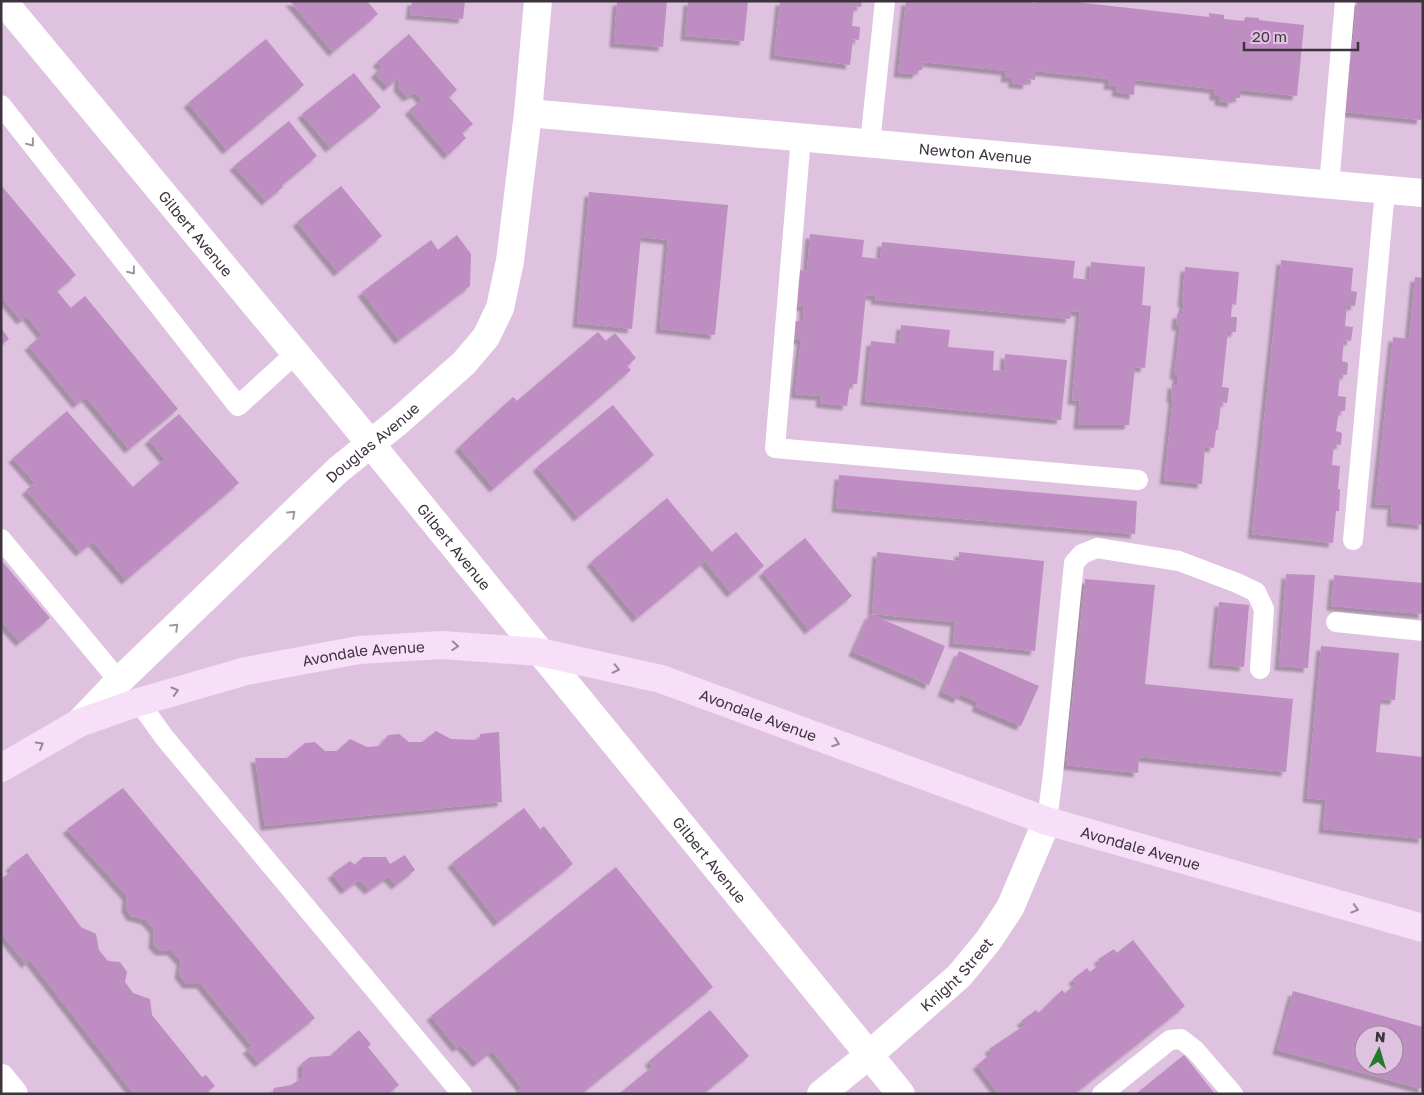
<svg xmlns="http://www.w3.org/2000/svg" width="1424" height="1095" viewBox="0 0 1424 1095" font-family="'Golos Text',sans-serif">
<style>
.building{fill:#be8dc1;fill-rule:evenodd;filter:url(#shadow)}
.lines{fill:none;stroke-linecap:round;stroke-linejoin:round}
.service{stroke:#fff;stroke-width:20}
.minor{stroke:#fff;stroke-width:28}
.secondary{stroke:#f6dff7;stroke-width:28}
.oneway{stroke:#9e989e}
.oneway2{stroke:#9a889a}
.labels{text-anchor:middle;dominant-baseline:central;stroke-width:4;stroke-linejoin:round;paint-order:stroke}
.street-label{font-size:15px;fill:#3d323e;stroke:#dfc2e0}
</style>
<defs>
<filter id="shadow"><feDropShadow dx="-4.5" dy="4.5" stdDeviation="1" flood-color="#0004"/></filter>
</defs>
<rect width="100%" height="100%" fill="#dfc2e0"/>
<g class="building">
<path d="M290 1H367L378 14 333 52Z"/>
<path d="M412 1H465L463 19 410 15Z"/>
<path d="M617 1H667L663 47 614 43Z"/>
<path d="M688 1H748L744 41 685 36Z"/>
<path d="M780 1H862L861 7 854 6 852 26 860 27 859 40 853 39 850 65 774 55Z"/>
<path d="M906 1H1022L1036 3V1H1067L1209 17V13L1224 15V19L1244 21 1245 17 1259 18V20L1304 25 1297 96 1240 90V98H1233L1232 103 1219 101V96H1214V89L1135 80 1134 95 1116 92 1117 86 1108 85 1109 79 1035 71V80L1028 79 1027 85 1012 83 1013 78H1005L1006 71 924 62 922 70H918L917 74 898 73Z"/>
<path d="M1357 1H1423V103L1421 120 1345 112Z"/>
<path d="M409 34 457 90 449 97 473 124 462 133 466 138 448 155 409 110 422 100 416 93 407 97 398 87 399 77 388 87 375 73 382 67 377 62Z"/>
<path d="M266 39 304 85 227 150 188 103Z"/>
<path d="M354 73 381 107 330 148 302 114Z"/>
<path d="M289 121 317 156 282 185 283 187 266 201 234 166Z"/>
<path d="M1 185 76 275 57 291 71 308 85 296 178 409 129 449 86 397 77 404 29 346 42 335 27 316 21 320 1 296Z"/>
<path d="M341 186 382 236 338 272 297 222Z"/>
<path d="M589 192 728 205 715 335 660 329 668 240 641 237 632 329 577 323Z"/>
<path d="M810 234 864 240 862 257 880 259 882 242 1075 261 1073 278 1089 280 1091 262 1145 267 1142 305 1151 306 1145 368 1135 367 1129 425H1078L1080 401 1072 400 1080 312 1071 311 1070 319 875 300 876 296 866 295 857 384H850L847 406 820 403 821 396 795 394 801 340 794 339 795 321 803 322 804 307 797 306 800 270 807 271Z"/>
<path d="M457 235 471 254 470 286 399 340 362 292 431 240 438 250Z"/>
<path d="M1281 260 1353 268 1351 291 1357 292 1355 306 1347 305 1345 326 1353 327 1351 341 1344 340 1342 361 1348 363 1347 375 1340 374 1338 396 1346 397 1345 411H1339L1336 431 1342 433 1341 445 1334 444 1332 465 1340 466 1338 489H1340L1339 511H1336L1333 543 1252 534Z"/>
<path d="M1185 267 1239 272 1236 305 1232 304 1231 317H1237L1236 332H1228L1222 387 1229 388 1227 403 1221 402 1218 430H1216L1214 448 1205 447 1202 484 1164 480 1173 399 1171 398 1172 384H1177V375H1174L1180 326H1176L1177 314H1182L1184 303 1182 302Z"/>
<path d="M1415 277 1423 278V525L1391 522 1392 505 1375 504 1393 337 1409 339Z"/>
<path d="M901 325 950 330 948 347 994 351 993 370 1004 371 1005 354 1067 360 1061 420 865 401 871 341 899 344Z"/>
<path d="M1 328 9 339 1 345Z"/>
<path d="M598 332 606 341 615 333 636 358 627 366 631 370 494 488 459 447 513 397 517 401Z"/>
<path d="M613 405 654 455 578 517 537 467Z"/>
<path d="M67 411 133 487 165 459 149 440 179 414 239 483 126 580 93 542 80 552 26 490 35 483 13 458Z"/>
<path d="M839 475 1137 501 1135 534 836 508Z"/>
<path d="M667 498 712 552 736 532 764 566 731 593 705 561 637 618 591 562Z"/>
<path d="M805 538 852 596 809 630 763 572Z"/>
<path d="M877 552 959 561V552L1044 561 1035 651 953 643 955 622 872 614Z"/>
<path d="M1 560 50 618 20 642 1 621Z"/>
<path d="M1286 574 1315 575 1308 668 1279 666Z"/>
<path d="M1334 575 1423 583V614L1331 606Z"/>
<path d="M1085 579 1155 585 1145 684 1293 699 1286 772 1139 757 1138 773 1066 765Z"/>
<path d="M1219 602 1249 605 1244 667 1213 664Z"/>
<path d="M870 614 945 646 929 685 853 652Z"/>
<path d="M1321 646 1399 653 1395 700 1381 699 1376 752 1423 757V839L1323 829 1326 800 1307 798Z"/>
<path d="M959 651 1039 686 1021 726 976 707 978 702 960 694 958 699 942 692Z"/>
<path d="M436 731 451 739 479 740 480 734 499 732 502 802 265 826 255 758H287L305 743 315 742 325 751H337L350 739 367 747 380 746 388 735 399 734 409 742H422Z"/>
<path d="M123 788 315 1018 259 1063 247 1049 252 1046 201 984H187L179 974 181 961 172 951H160L153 944 154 929 146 920 131 916 126 908 127 896 67 829Z"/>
<path d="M524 808 540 829 544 826 573 864 498 922 452 863Z"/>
<path d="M27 853 81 927 96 934 99 950 108 961 120 962 127 972 125 982 133 993 150 999 152 1015 202 1077 206 1075 215 1086 205 1094H134L30 960 26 964 1 933V879L13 870 10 866Z"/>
<path d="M405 855 415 870 396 885 388 877 369 890 359 880 345 890 332 874 350 861 355 865 363 857H386L390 864Z"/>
<path d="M616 867 713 987 581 1094H514L522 1088 492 1051 477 1063 461 1045 457 1048 431 1016Z"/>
<path d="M1133 940 1185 1006 1074 1094H999L977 1065 992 1053 989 1049 1025 1025 1021 1021 1036 1010 1039 1013 1062 990 1065 993 1076 984 1073 979 1087 968 1090 972 1101 963 1098 959 1103 956 1114 949 1117 953Z"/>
<path d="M1293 991 1423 1027V1089L1277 1050ZM1364 1035H1394V1065H1364Z"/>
<path d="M710 1010 749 1056 703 1094H619L653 1066 649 1061Z"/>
<path d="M359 1030 371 1044 368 1047 399 1085 388 1094H272L274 1088 291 1085 302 1078V1063L310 1057 330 1056Z"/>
<path d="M1184 1055 1215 1094H1136Z"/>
</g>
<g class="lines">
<g class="service">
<path d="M1 105 238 406 295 354"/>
<path d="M801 137 775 448 1138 480"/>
<path d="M870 143 885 1"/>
<path d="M1329 185 1345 1"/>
<path d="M1 539 119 681"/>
<path d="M1353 540 1385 190"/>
<path d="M1336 622 1423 631"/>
<path d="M139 702 164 737 462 1094"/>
<path d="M1047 821 1053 774 1074 563 1082 554 1097 548 1179 561 1237 583 1256 592 1264 609 1260 669"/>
<path d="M1102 1094 1170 1040 1181 1039 1195 1050 1233 1094"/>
</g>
<g class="minor">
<path id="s1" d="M3 1 347 415 901 1094"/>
<path id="s2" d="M528 113 1423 193"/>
<path id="s3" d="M79 723 119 681 338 470 400 420 464 363 486 337 500 308 510 261 528 113 538 1"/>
<path d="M1 1078 14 1094"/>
<path id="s4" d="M821 1094 869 1055 959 976 988 941 1010 908 1047 821"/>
</g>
<path class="secondary" id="s5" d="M1 768 79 723 139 702 246 671 359 650 442 645 539 652 661 679 1047 821 1423 928"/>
</g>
<defs><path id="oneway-chevron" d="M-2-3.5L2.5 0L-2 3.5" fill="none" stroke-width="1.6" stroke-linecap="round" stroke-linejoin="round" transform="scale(1.25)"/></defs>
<g class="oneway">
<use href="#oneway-chevron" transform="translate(31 143) rotate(52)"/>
<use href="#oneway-chevron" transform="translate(132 271) rotate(52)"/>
<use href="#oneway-chevron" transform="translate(292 514) rotate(-44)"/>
<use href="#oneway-chevron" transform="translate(175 627) rotate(-44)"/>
</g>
<g class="oneway2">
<use href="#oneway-chevron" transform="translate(455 646) rotate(4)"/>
<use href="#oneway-chevron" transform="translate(616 669) rotate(12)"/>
<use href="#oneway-chevron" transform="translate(175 691) rotate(-16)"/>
<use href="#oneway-chevron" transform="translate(836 743) rotate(20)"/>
<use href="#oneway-chevron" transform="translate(40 745) rotate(-30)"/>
<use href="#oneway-chevron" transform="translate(1355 909) rotate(16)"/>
</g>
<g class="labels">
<g class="street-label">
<text stroke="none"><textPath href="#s2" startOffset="449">Newton Avenue</textPath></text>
<text stroke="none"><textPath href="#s1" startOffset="302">Gilbert Avenue</textPath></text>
<text stroke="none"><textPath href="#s3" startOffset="406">Douglas Avenue</textPath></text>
<text stroke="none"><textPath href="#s1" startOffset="708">Gilbert Avenue</textPath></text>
<text stroke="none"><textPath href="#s5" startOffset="384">Avondale Avenue</textPath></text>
<text stroke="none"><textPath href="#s5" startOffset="789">Avondale Avenue</textPath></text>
<text stroke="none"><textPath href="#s5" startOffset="1194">Avondale Avenue</textPath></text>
<text stroke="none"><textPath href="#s1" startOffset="1112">Gilbert Avenue</textPath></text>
<text stroke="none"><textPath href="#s4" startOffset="181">Knight Street</textPath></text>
</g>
</g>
<rect width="1424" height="1095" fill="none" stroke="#3d323e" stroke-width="5"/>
<g transform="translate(1379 1050) rotate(5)"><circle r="24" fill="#dfc2e0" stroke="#9e889f"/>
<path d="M0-4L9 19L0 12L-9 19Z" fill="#217b2a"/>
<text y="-8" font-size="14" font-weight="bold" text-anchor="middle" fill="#3d323e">N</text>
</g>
<path d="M1244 42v8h114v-8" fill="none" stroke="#3d323e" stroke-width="2.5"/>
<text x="1252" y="42" font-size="15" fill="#3d323e" stroke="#dfc2e0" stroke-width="4" paint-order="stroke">20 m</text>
</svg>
